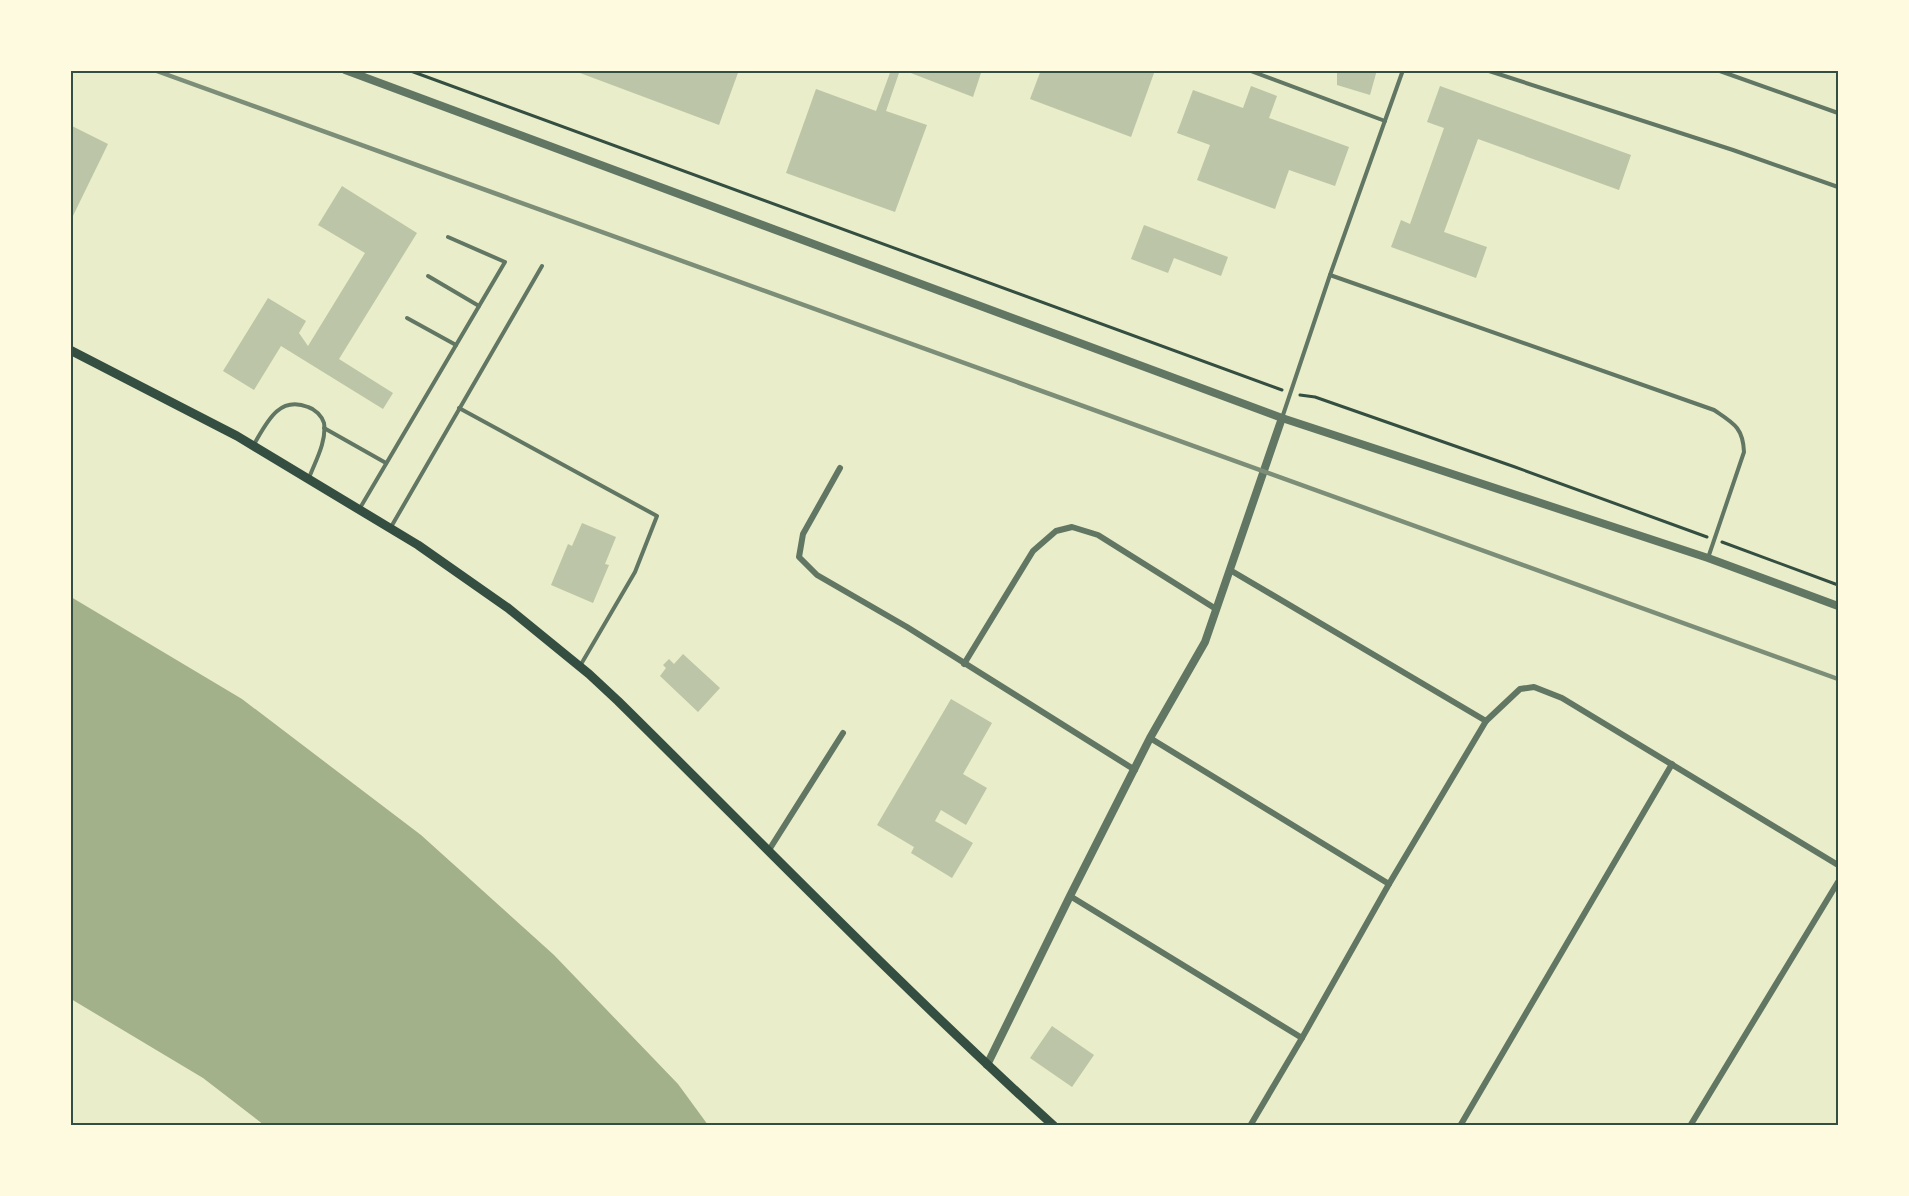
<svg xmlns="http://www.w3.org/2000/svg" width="1909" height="1196" viewBox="0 0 1909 1196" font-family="Lora,serif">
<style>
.water{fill:#a3b18a}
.building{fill:#bcc5a7}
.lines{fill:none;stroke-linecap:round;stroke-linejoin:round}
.path{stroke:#344e41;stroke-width:3}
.service{stroke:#617663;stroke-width:4}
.minor{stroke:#617663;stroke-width:6}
.tertiary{stroke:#617663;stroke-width:8}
.secondary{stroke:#344e41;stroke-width:9}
.rail{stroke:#7c8e77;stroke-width:4.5}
.neatline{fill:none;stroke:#344e41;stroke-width:2}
</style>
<rect width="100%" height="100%" fill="#e9edc9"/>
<path class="water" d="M71 597 242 699 421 835 554 955 678 1084 708 1125H264L203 1078 71 999Z"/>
<g class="building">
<path d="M572 70H739L719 125Z"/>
<path d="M891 70H900L886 111 927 125 895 212 786 173 816 89 876 111Z"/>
<path d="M903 70H982L973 97Z"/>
<path d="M1041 70H1149L1154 73 1131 137 1030 99Z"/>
<path d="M1331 70H1377L1370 95 1337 85V73Z"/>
<path d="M1251 86 1277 96 1269 118 1349 147 1335 186 1289 170 1275 209 1197 180 1210 145 1177 133 1193 90 1243 108Z"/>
<path d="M1440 86 1631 155 1619 190 1478 139 1444 232 1487 247 1476 278 1391 247 1401 220 1410 224 1444 128 1427 122Z"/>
<path d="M70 125 108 144 70 222Z"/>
<path d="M342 186 417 233 339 359 393 393 383 409 281 346 254 390 223 371 268 298 306 321 299 333 308 346 365 253 318 225Z"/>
<path d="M1144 225 1228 257 1221 276 1174 258 1168 273 1131 259Z"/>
<path d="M582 523 616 537 605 564 609 565 593 603 551 585 568 544 572 546Z"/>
<path d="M683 654 720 688 698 712 660 676 666 668 663 665 669 659 674 664Z"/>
<path d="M951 699 992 723 963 774 987 788 966 825 941 810 935 821 973 843 952 878 911 853 914 847 877 825Z"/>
<path d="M1052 1026 1094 1055 1072 1087 1030 1058Z"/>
</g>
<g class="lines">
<g class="path">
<path d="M408 70 1282 390"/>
<path d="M1300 395 1315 397 1515 467 1707 537"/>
<path d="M1722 542 1838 585"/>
</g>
<g class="service">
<path d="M1248 70 1385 121"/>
<path d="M1486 70 1733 150 1838 187"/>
<path d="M1717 70 1838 113"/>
<path d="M1330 275 1714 410C1733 423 1743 427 1744 452L1708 558"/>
<path d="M428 276 479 306"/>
<path d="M407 318 456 345"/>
<path d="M459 408 657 516 635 572 580 666"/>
<path d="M1282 418 1330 275 1403 70"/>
<path d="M324 428 386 463"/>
<path d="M253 446C266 424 278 395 308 407 315 409 322 416 324 423 327 441 315 462 309 478"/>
<path d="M360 508 505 262 448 237"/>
<path d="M391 527 542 266"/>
</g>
<g class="minor">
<path d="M840 468 803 534 799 557 817 575 907 627 1135 770"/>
<path d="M1230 570 1486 721 1520 689 1534 687 1562 698 1838 865"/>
<path d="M964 664 1033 551 1056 531 1072 527 1098 535 1216 609"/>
<path d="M1150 738 1389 884"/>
<path d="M769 850 843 733"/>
<path d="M1070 896 1302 1038"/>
<path d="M1250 1126 1302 1038 1389 884 1486 721"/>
<path d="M1460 1126 1672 764"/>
<path d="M1690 1126 1838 882"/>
</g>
<g class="tertiary">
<path d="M345 70 1282 418 1708 558 1838 606"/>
<path d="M987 1065 1070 896 1150 738 1205 642 1282 418"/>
</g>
<path class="secondary" d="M70 350 237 436 418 545 508 608 589 674 618 701C763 844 904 990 1054 1126"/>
<path class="rail" d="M154 70 1838 679"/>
</g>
<rect width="1909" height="1196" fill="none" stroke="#fefae0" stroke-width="144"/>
<rect x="72" y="72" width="1765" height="1052" class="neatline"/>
</svg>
